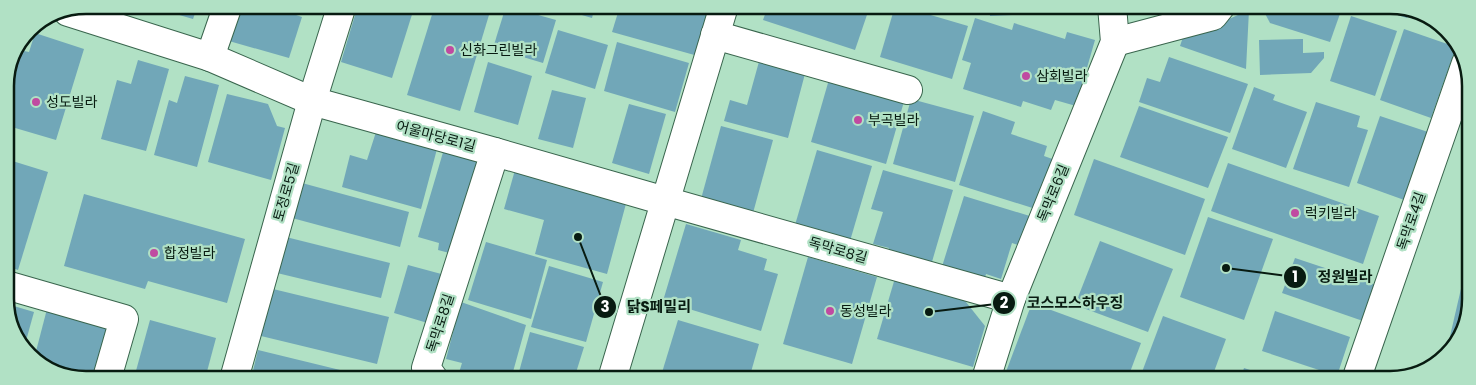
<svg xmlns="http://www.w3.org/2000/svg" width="1476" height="385" viewBox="0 0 1476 385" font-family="Poppins,'Noto Sans KR',sans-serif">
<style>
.building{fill:#71a7b8}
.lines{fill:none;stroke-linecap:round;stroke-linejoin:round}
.minor-casing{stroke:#39654d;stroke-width:30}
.minor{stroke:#fff;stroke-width:28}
.poi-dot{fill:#c04aa1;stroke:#b1e1c5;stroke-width:2}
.labels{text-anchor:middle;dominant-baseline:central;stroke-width:4.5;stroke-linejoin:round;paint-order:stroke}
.poi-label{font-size:14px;fill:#081b11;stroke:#b1e1c5;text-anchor:start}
.street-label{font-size:14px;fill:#081b11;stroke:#b1e1c5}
.rim{fill:none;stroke:#081b11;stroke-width:2.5}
.leader{fill:none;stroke:#081b11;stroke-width:2}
.callout-dot{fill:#081b11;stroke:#b1e1c5;stroke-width:2}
.mark-label{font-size:15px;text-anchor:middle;font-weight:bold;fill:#fff}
.callout-label{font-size:15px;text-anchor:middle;font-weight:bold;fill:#081b11;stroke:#b1e1c5;stroke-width:4.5;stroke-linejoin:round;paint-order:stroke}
</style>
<rect width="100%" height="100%" fill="#b1e1c5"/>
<g class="building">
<path d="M145 5H198L193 19Z"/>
<path d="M243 5H267L302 17 289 58 229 41Z"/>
<path d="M292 5H325L322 15Z"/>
<path d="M358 5H415L392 78 341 62Z"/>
<path d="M435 5H492L460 111 407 95Z"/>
<path d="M506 6 556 20 543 63 493 48Z"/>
<path d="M551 6H595L592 18Z"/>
<path d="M620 6H713L698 56 612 32Z"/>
<path d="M768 6H870L855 50 763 20Z"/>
<path d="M895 6H900L968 26 952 79 880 57Z"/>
<path d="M940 6H966L963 14Z"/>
<path d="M989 6H1032V14L990 16Z"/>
<path d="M1141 6H1179V7L1143 14Z"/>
<path d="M1261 6 1338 7 1342 8 1330 42 1270 23Z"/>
<path d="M1372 7H1407L1410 8 1407 18Z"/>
<path d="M1249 10 1246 69 1180 46 1186 28 1198 33Z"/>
<path d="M1351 16 1397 31 1375 96 1330 81Z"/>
<path d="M975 18 1012 30 1014 23 1065 39 1067 32 1095 40 1076 106 1055 100 1051 110 1023 101 1021 107 963 89 971 63 962 60Z"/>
<path d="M1404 29 1456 47 1431 118 1380 100Z"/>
<path d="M558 30 608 45 595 89 545 73Z"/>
<path d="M35 33 84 49 56 140 5 125V80L19 50 29 52Z"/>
<path d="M1303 39V53L1324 52V58L1311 73 1260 75 1259 40Z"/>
<path d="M617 42 689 63 675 112 604 91Z"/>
<path d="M1169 57 1248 84 1230 133 1139 102 1147 78 1160 82Z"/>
<path d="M760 58 806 70 788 138 724 121 730 100 747 105Z"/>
<path d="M138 60 169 69 146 151 101 139 117 80 131 84Z"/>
<path d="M488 62 532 76 518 125 474 112Z"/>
<path d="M185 76 219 85 197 167 154 155 169 100 177 103Z"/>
<path d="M830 76 905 98 886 164 811 142Z"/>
<path d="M1254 87 1275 95 1273 100 1307 112 1286 168 1232 149Z"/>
<path d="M552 90 586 98 573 148 538 139Z"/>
<path d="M227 94 268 104 277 126 285 128 271 180 208 162Z"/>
<path d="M911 99 974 116 955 182 893 164Z"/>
<path d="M1316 102 1360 116 1357 127 1368 130 1349 187 1293 169Z"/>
<path d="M629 104 666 114 649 174 612 163Z"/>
<path d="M1139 106 1228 137 1208 188 1120 157Z"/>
<path d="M983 111 1015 122 1011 134 1047 146 1044 156 1058 161 1042 211 959 185Z"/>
<path d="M1380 116 1431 133 1407 201 1357 183Z"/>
<path d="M721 126 773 140 753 213 701 199Z"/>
<path d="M376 132 437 149 421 209 342 187 350 155 367 160Z"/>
<path d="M444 149 484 161 457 255 438 250 439 243 418 237Z"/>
<path d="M817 150 872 166 850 241 795 225Z"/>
<path d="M6 159 48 172 18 270 6 266Z"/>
<path d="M1094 159 1205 199 1185 255 1074 215Z"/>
<path d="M1228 163 1379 216 1363 264 1211 211Z"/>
<path d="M515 170 627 200 607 274 535 254 544 220 504 209Z"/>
<path d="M883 170 953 190 929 272 886 258 889 248 873 244 883 212 871 209Z"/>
<path d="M302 183 409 212 400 247 292 218Z"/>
<path d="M84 194 245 239 227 303 148 281 145 289 64 266Z"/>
<path d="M964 196 1033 217 1024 247 1012 243 1001 279 986 274 984 282 940 273Z"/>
<path d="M1208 217 1273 239 1244 320 1180 297Z"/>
<path d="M686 224 741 240 738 250 767 259 764 270 778 274 761 331 663 301Z"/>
<path d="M286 237 390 263 381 298 277 273Z"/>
<path d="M1100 241 1173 269 1148 332 1075 305Z"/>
<path d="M486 242 547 260 531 319 468 300Z"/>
<path d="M1469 254V316L1445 358Z"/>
<path d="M808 257 877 277 852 364 783 344Z"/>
<path d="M1295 258 1376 285 1363 321 1282 293Z"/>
<path d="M408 265 445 275 431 324 394 313Z"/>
<path d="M549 266 603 282 586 342 531 327Z"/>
<path d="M895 278 962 297 985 326 973 367 877 339Z"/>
<path d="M273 289 389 317 377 364 261 336Z"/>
<path d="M461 302 526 325 511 379H457L462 363 446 359Z"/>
<path d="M1032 303 1141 343 1127 380 1011 379 1004 377Z"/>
<path d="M7 304 34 312 24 348 7 316Z"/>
<path d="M47 309 110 326 96 378H88L50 368 34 359Z"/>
<path d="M1275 311 1350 337 1337 376 1262 351Z"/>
<path d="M1163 316 1226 339 1211 380H1139Z"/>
<path d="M150 320 216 338 205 379 134 378Z"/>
<path d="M678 320 759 344 749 379H660Z"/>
<path d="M530 332 584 347 574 379H517Z"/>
<path d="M258 350 373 378V379H251Z"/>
<path d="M1244 368 1277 379 1276 380H1240Z"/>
<path d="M809 370 837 379H806Z"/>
</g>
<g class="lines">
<defs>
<g id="minor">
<path d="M68 12 210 57 312 101 495 152 665 201 1011 299"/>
<path d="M715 35 908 90"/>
<path d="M1115 42 1213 16 1221 6"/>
<path d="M210 57 228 5"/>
<path d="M6 285 124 319 107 378"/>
<path d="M234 379 312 101 342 5"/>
<path d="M434 379 426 368 495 152"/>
<path d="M612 379 724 6"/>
<path d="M986 379 1011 299 1115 42 1112 6"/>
<path d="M1356 380 1466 63"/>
</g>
</defs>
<use href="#minor" class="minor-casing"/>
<use href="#minor" class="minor"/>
</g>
<g class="poi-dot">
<circle cx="450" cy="50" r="5"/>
<circle cx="1026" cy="76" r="5"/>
<circle cx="36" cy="102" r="5"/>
<circle cx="858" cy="120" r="5"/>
<circle cx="1295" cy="213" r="5"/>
<circle cx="154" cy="253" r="5"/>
<circle cx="830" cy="311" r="5"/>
</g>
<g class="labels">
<g class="poi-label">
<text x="460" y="50">신화그린빌라</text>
<text x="1036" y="76">삼회빌라</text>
<text x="46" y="102">성도빌라</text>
<text x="868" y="120">부곡빌라</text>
<text x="1305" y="213">럭키빌라</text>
<text x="164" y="253">합정빌라</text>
<text x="840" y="311">동성빌라</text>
</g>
<g class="street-label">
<text transform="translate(436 136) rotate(15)">어울마당로1길</text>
<text transform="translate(286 192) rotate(-74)">토정로5길</text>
<text transform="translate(1053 193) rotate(-68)">독막로6길</text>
<text transform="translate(1411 221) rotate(-71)">독막로4길</text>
<text transform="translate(838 250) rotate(16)">독막로8길</text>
<text transform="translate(440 323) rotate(-72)">독막로8길</text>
</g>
</g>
<path d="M0 0H1476V385H0ZM86 14H1390A72 72 0 0 1 1462 86V299A72 72 0 0 1 1390 371H86A72 72 0 0 1 14 299V86A72 72 0 0 1 86 14Z" fill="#b1e1c5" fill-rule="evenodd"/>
<path class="rim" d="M86 14H1390A72 72 0 0 1 1462 86V299A72 72 0 0 1 1390 371H86A72 72 0 0 1 14 299V86A72 72 0 0 1 86 14Z"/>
<path class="leader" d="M1226 268L1295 277M929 312L1004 303M578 237L605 307"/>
<g class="callout-dot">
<circle cx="1226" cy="268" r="5"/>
<circle cx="929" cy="312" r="5"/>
<circle cx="578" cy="237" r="5"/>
<circle cx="1295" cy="277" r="12"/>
<circle cx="1004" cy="303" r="12"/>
<circle cx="605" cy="307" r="12"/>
</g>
<g class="mark-label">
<text x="1295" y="282">1</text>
<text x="1004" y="308">2</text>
<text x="605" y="312">3</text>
</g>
<g class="callout-label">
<text x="1345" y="282">정원빌라</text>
<text x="1075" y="308">코스모스하우징</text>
<text x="659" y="312">닭S페밀리</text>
</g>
</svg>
